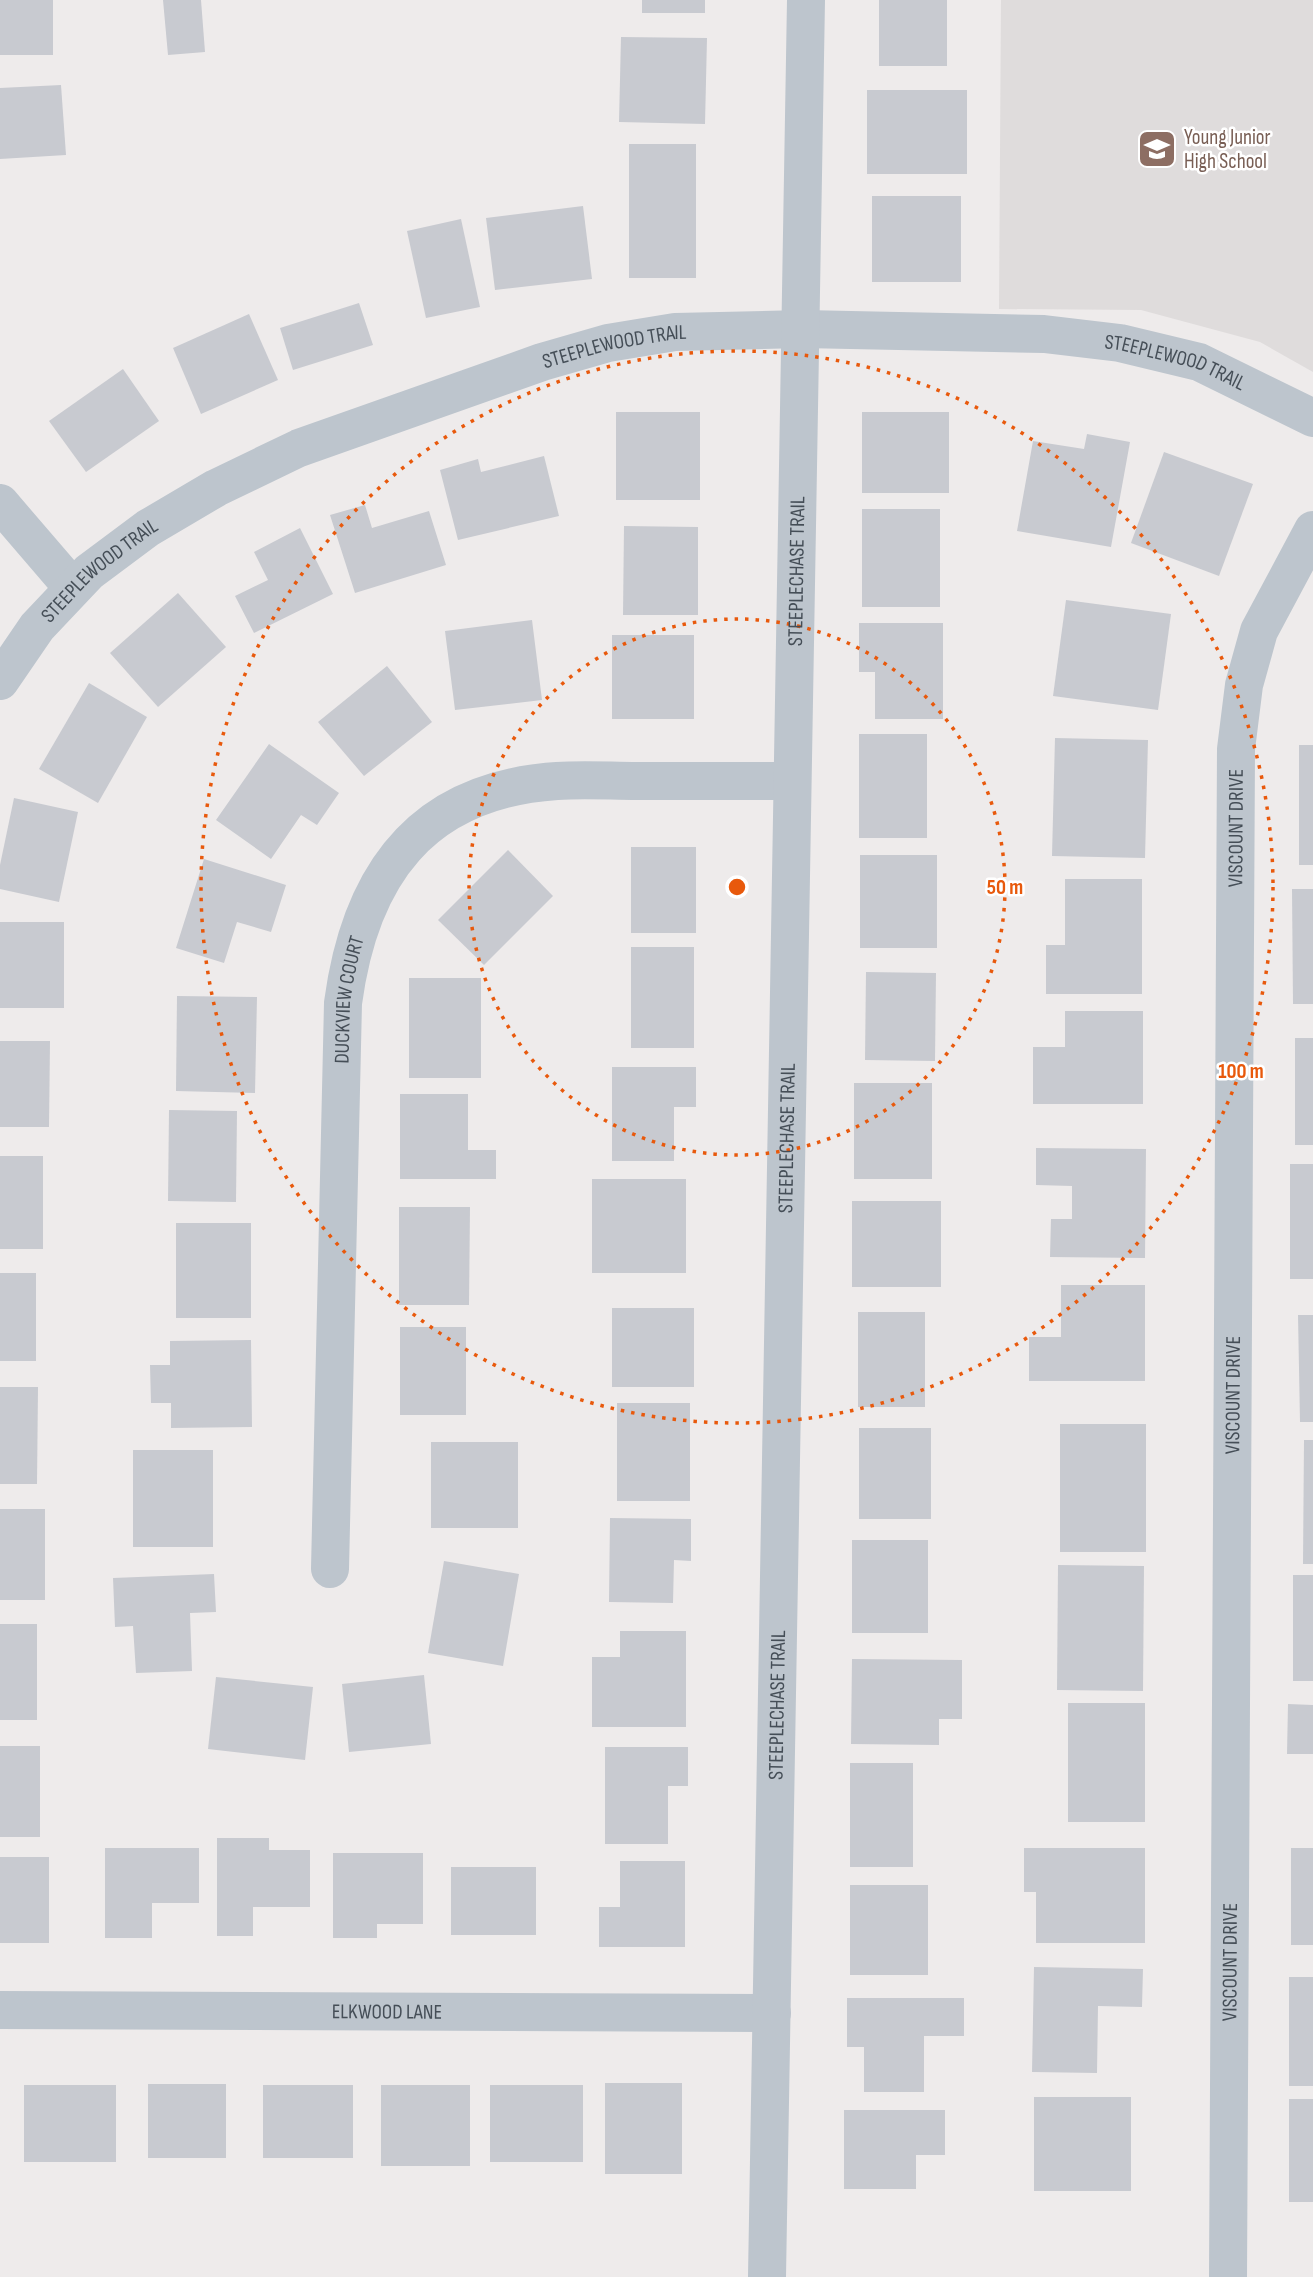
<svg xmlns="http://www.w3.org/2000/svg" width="1313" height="2277" viewBox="0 0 1313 2277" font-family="'Sofia Sans Condensed',sans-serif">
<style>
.education{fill:#dfdcdc}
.building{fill:#c8cad0}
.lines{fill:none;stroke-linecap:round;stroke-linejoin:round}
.minor{stroke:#bdc5cd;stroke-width:38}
.ring{fill:none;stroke:#e8590c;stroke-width:3.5;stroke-dasharray:3.5 7}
.labels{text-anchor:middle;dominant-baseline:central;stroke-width:5;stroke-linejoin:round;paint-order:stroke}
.education-label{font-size:21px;fill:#785e54;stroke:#fff;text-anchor:start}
.street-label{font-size:21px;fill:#454e57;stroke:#fff}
.centre{fill:#e8590c;stroke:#fff;stroke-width:3.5}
.ring-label{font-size:21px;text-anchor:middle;font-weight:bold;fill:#e8590c;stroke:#fff;stroke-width:5;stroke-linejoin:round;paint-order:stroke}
</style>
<rect width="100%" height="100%" fill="#eeebeb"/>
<path class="education" d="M1001 0H1313V372L1260 342 1141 310 999 309Z"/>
<g class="building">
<rect x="0" y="0" width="53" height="55"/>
<path d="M163 0H201L205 52 168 55Z"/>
<rect x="642" y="0" width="63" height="13"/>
<rect x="879" y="0" width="68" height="66"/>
<path d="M621 37 707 38 705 124 619 122Z"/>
<path d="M61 85 66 155 0 159V88Z"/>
<rect x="867" y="90" width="100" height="84"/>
<rect x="629" y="144" width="67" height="134"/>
<rect x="872" y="196" width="89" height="86"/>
<path d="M583 206 592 279 495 290 486 218Z"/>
<path d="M461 219 480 307 426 318 407 231Z"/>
<path d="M359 303 373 345 293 370 280 328Z"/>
<path d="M249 314 278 380 201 414 173 348Z"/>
<path d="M123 369 159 421 86 472 49 421Z"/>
<rect x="616" y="412" width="84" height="88"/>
<rect x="862" y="412" width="87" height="81"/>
<path d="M1087 434 1130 442 1111 547 1017 531 1033 441 1084 449Z"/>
<path d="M1164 452 1253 484 1219 576 1131 543Z"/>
<path d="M544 456 559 516 458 540 440 470 478 459 481 472Z"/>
<path d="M365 505 372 528 429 511 446 565 355 593 330 515Z"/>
<rect x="862" y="509" width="78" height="98"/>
<path d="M624 526 698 527V615H623Z"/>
<path d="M300 528 333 594 254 633 235 596 268 580 254 552Z"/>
<path d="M178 593 226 647 158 707 110 653Z"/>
<path d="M1066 600 1171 614 1158 710 1053 696Z"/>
<path d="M532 620 542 700 455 710 445 631Z"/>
<path d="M859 623H943V719H875V672H859Z"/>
<rect x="612" y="635" width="82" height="84"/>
<path d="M387 666 432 722 364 776 318 722Z"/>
<path d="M89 683 147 717 98 803 39 769Z"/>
<rect x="859" y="734" width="68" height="104"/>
<path d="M1055 738 1148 740 1145 858 1052 856Z"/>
<path d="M269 744 339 793 317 825 301 815 271 859 216 820Z"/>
<rect x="1299" y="745" width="14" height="120"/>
<path d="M14 798 78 812 59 902 0 889V865Z"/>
<rect x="631" y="847" width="65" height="86"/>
<path d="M508 850 553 896 484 965 438 920Z"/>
<rect x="860" y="855" width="77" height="93"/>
<path d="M204 859 286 885 271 932 237 922 224 963 176 948Z"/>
<path d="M1065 879H1142V994H1046V945H1065Z"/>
<path d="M1292 889H1313V1004H1293Z"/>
<rect x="0" y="922" width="64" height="86"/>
<rect x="631" y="947" width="63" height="101"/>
<path d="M866 972 936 973 935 1061 865 1060Z"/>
<rect x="409" y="978" width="72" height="100"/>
<path d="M177 996 257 997 255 1093 176 1091Z"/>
<path d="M1065 1011H1143V1104H1033V1047H1065Z"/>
<rect x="1295" y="1038" width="18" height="107"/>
<path d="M0 1041H50L49 1127H0Z"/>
<path d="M612 1067H696V1107H674V1161H612Z"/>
<rect x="854" y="1083" width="78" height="96"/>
<path d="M400 1094H468V1150H496V1179H400Z"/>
<path d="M169 1110 237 1111 236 1202 168 1201Z"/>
<path d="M1036 1148 1146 1149 1145 1258 1050 1257 1051 1219H1072V1186L1036 1185Z"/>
<rect x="0" y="1156" width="43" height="93"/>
<rect x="1290" y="1164" width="23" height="115"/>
<rect x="592" y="1179" width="94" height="94"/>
<rect x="852" y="1201" width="89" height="86"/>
<path d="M399 1207H470L469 1305H399Z"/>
<rect x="176" y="1223" width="75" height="95"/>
<rect x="0" y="1273" width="36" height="88"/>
<path d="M1061 1285H1145V1381H1029V1337H1061Z"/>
<rect x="612" y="1308" width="82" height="79"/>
<rect x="858" y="1312" width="67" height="95"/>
<path d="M1298 1315H1313V1422H1300Z"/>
<rect x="400" y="1327" width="66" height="88"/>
<path d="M251 1340 252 1427 171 1428V1403H151L150 1365H170V1341Z"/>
<path d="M0 1387H38L37 1484H0Z"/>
<rect x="617" y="1403" width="73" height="98"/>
<rect x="1060" y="1424" width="86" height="128"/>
<rect x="859" y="1428" width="72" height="91"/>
<path d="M1304 1440H1313V1564H1303Z"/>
<rect x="431" y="1442" width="87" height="86"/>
<rect x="133" y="1450" width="80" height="97"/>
<rect x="0" y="1509" width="45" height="91"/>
<path d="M610 1518 691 1519V1561L674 1560 673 1603 609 1602Z"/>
<rect x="852" y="1540" width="76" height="93"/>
<path d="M444 1561 519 1574 503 1666 428 1653Z"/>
<path d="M1058 1565 1144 1566 1143 1691 1057 1690Z"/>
<path d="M214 1574 216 1612 190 1613 192 1671 136 1673 133 1626 115 1627 113 1578Z"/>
<rect x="1293" y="1575" width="20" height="106"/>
<rect x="0" y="1624" width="37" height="96"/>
<path d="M620 1631H686V1727H592V1657H620Z"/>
<path d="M852 1659 962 1660V1719H939V1745L851 1744Z"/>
<path d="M424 1675 431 1744 349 1752 342 1684Z"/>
<path d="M216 1677 313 1687 305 1760 208 1749Z"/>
<rect x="1068" y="1703" width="77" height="119"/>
<path d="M1288 1704 1313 1705V1754H1287Z"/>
<rect x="0" y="1746" width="40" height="91"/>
<path d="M605 1747H688V1786H668V1844H605Z"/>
<rect x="850" y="1763" width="63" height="104"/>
<path d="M217 1838H269V1850H310V1907H253V1936H217Z"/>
<path d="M105 1848H199V1903H152V1938H105Z"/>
<path d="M1024 1848H1145V1943H1036V1892H1024Z"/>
<rect x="1291" y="1848" width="22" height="97"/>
<path d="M333 1853H423V1924H377V1938H333Z"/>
<rect x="0" y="1857" width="49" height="86"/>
<path d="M620 1861H685V1947H599V1907H620Z"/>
<rect x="451" y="1867" width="85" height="68"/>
<rect x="850" y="1885" width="78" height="90"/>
<path d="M1034 1967 1143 1969 1142 2007 1098 2006 1097 2073 1032 2072Z"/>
<rect x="1289" y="1977" width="24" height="109"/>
<path d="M847 1998H964V2036H924V2092H864V2047H847Z"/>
<rect x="605" y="2083" width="77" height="91"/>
<rect x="148" y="2084" width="78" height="74"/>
<rect x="24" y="2085" width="92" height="77"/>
<rect x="263" y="2085" width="90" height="73"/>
<rect x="381" y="2085" width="89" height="81"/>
<rect x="490" y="2085" width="93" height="77"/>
<rect x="1034" y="2097" width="97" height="94"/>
<rect x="1289" y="2099" width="24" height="103"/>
<path d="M844 2110H945V2155H916V2189H844Z"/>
</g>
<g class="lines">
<g class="minor">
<path d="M0 503 73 588"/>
<path id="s1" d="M0 681 37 627 89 572 148 528 216 488 299 448 542 362 608 343 675 332 803 329 1044 334 1120 343 1199 362 1313 418"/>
<path id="s2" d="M330 1569 343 1003C360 876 420 790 557 781 584 779 611 781 637 781 689 781 740 781 792 781"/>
<path id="s3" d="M0 2010 772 2013"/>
<path id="s4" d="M767 2277 806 0"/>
<path id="s5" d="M1228 2277 1236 749 1244 685 1259 631 1313 530"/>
</g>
</g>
<g class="ring">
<circle cx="737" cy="887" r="268"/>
<circle cx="737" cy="887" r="536"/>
</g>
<defs>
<symbol id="school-square" viewBox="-11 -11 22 22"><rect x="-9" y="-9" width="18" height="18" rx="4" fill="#8d6e63" stroke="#fff"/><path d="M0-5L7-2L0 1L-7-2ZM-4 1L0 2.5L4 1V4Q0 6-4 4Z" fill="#fff"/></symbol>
</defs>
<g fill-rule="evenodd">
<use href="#school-square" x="1135" y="127" width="44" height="44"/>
</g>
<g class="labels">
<g class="education-label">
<text x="1184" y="137">Young Junior<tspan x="1184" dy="24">High School</tspan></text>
</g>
<g class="street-label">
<text stroke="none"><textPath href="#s1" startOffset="718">STEEPLEWOOD TRAIL</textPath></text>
<text stroke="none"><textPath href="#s1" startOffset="1284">STEEPLEWOOD TRAIL</textPath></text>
<text stroke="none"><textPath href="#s1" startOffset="150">STEEPLEWOOD TRAIL</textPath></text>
<text stroke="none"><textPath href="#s4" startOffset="1706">STEEPLECHASE TRAIL</textPath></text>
<text stroke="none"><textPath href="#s5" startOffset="1449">VISCOUNT DRIVE</textPath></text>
<text stroke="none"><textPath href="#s2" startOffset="570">DUCKVIEW COURT</textPath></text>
<text stroke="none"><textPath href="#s4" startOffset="1139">STEEPLECHASE TRAIL</textPath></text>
<text stroke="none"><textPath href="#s5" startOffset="882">VISCOUNT DRIVE</textPath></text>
<text stroke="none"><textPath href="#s4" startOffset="572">STEEPLECHASE TRAIL</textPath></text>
<text stroke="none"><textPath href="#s5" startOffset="315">VISCOUNT DRIVE</textPath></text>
<text stroke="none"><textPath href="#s3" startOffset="387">ELKWOOD LANE</textPath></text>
</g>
</g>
<circle cx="737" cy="887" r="10" class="centre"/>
<g class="ring-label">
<text x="1005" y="894">50 m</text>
<text x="1241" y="1078">100 m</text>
</g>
</svg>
